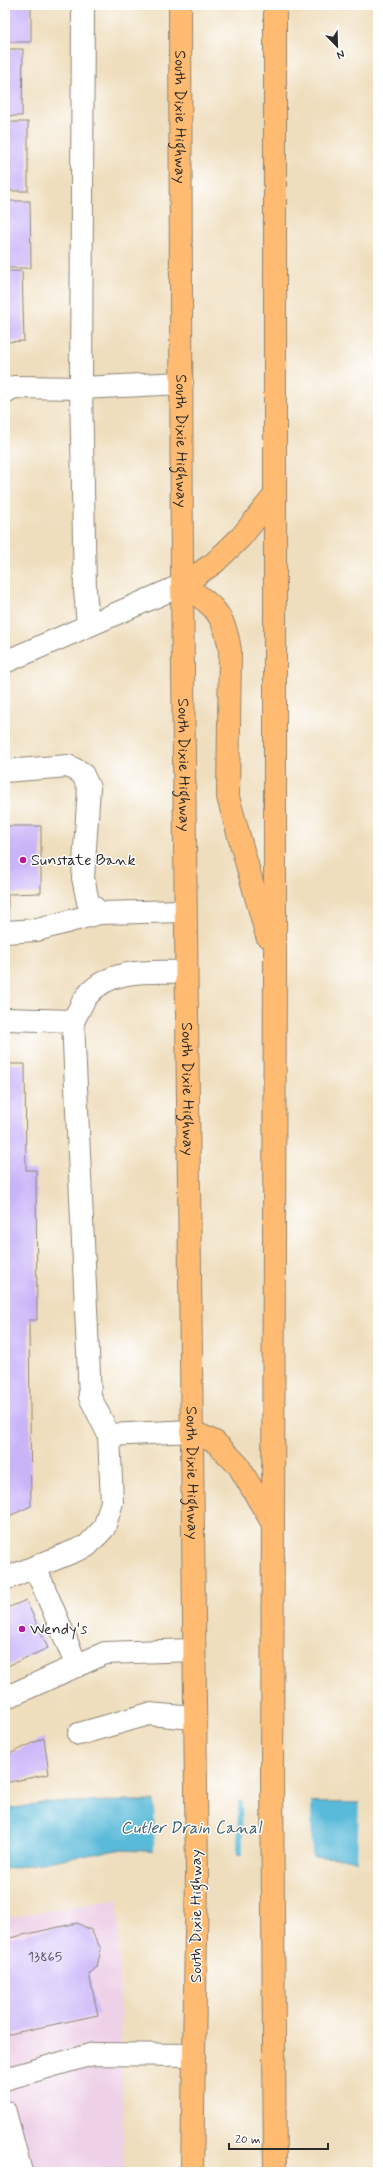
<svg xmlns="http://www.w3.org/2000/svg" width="383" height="2177" viewBox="0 0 383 2177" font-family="Mynerve,sans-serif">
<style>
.built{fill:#eed0e7}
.water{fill:#5abad9;stroke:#427282}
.pier{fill:#efdebd}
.building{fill:#c9b4f8}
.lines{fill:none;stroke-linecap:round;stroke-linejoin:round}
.minor-casing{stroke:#8d8474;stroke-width:24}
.highway-casing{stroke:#8d8474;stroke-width:24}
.minor{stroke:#fff;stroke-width:22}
.highway{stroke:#ffbb71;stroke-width:22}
.poi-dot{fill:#b5179e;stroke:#fff;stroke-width:1.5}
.labels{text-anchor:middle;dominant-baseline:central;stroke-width:3;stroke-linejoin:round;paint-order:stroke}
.number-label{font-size:14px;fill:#524d5e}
.street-label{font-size:16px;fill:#2b2b2b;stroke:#fff}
.poi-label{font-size:16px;fill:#2b2b2b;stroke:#fff;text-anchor:start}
.water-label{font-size:17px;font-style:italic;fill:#3b5d68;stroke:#fff}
</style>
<rect width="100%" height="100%" fill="#fff"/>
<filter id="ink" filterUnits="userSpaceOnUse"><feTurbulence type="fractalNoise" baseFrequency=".025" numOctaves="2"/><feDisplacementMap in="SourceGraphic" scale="8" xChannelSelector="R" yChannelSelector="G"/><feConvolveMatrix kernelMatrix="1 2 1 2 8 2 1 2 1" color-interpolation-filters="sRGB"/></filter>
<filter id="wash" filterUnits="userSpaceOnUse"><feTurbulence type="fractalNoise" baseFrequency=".012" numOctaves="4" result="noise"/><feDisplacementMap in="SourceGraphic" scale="16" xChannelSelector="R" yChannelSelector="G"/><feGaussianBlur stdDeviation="0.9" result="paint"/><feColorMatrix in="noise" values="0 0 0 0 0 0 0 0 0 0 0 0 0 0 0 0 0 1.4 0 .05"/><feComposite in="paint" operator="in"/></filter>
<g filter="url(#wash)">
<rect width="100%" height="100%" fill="#efdebd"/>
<path class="built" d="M118 1899 124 2172H5V1918Z"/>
<path class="water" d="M133 1801 378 1803V1865L342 1858 117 1850 5 1869V1810L47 1802Z"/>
<g class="pier">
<path d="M155 1799 238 1800 237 1856 154 1854Z"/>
<path d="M242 1800 311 1801 312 1859 243 1856Z"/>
<path d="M359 1801H378V1867L357 1863Z"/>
</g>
<g id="blocks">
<g class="building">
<rect x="5" y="5" width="26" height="37"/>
<path d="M5 49H23L22 116H5Z"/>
<rect x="5" y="122" width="23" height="69"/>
<path d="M5 201H30L31 268H5Z"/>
<path d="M5 271H22L24 341 5 342Z"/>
<path d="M5 826H41V893L8 894V925H5Z"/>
<path d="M5 1064H25L26 1170H36L37 1320H29L31 1506 5 1518Z"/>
<path d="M26 1600 48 1648 5 1667V1609Z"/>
<path d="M44 1738 49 1774 5 1783V1756Z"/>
<path d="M77 1923 91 1930 101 1949 97 1967 89 1974 98 2015 5 2035V1939Z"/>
</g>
</g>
</g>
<g filter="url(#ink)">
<use href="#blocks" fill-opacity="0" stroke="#8d8474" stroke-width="1"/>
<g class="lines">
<defs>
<g id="minor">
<path d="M83 5 81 388 85 590 88 625"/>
<path d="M5 392 14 387 81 388 182 383"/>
<path d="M5 662 182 585"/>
<path d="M5 771 68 766 82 773 89 788 83 878 88 902 100 913 185 911"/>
<path d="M5 932 37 930 100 913"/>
<path d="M186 972C153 972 110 967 87 996 81 1003 78 1013 73 1021L90 1397 109 1435 191 1431"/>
<path d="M5 1019 73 1021"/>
<path d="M35 1567 77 1666"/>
<path d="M5 1579 87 1546 104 1528 112 1502 109 1435"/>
<path d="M5 1698 105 1653 193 1650"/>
<path d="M79 1734 149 1714 194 1718"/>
<path d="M5 2079 93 2054 194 2055"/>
<path d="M5 2112 21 2172"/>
</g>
<g id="highway">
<path id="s1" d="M180 5 182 585 197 1875 192 2172"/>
<path d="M275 5V963L272 1777 275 2172"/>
<path d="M182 585C213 604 225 614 230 651L228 797 267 936"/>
<path d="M182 585 214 563 241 537 274 496"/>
<path d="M191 1431 215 1442 238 1465 273 1524"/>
</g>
</defs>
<use href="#minor" class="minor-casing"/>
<use href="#highway" class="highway-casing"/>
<use href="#minor" class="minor"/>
<use href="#highway" class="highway"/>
</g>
</g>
<g class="poi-dot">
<circle cx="23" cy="860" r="4"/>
<circle cx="22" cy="1629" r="4"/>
</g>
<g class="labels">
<g class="number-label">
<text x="45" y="1957">13865</text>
</g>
<g class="street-label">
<text stroke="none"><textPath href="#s1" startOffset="112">South Dixie Highway</textPath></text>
<text stroke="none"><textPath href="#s1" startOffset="436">South Dixie Highway</textPath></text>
<text stroke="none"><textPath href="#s1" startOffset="760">South Dixie Highway</textPath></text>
<text stroke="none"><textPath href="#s1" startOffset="1084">South Dixie Highway</textPath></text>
<text stroke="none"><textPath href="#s1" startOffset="1468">South Dixie Highway</textPath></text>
<text transform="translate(196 1916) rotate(-90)">South Dixie Highway</text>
</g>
<g class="poi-label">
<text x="31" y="860">Sunstate Bank</text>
<text x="30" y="1629">Wendy's</text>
</g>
<g class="water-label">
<text x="191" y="1828">Cutler Drain Canal</text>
</g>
</g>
<rect width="383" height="2177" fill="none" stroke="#fff" stroke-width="20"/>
<g transform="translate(337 46) rotate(157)" stroke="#ffffff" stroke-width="3" paint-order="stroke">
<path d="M0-3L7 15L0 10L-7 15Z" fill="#2b2b2b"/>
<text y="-6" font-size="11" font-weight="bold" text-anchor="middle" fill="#2b2b2b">N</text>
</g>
<path d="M229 2143v6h99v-6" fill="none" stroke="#2b2b2b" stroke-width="2"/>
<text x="235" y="2143" font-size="12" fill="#2b2b2b" stroke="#ffffff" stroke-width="3" paint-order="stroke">20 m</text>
</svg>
